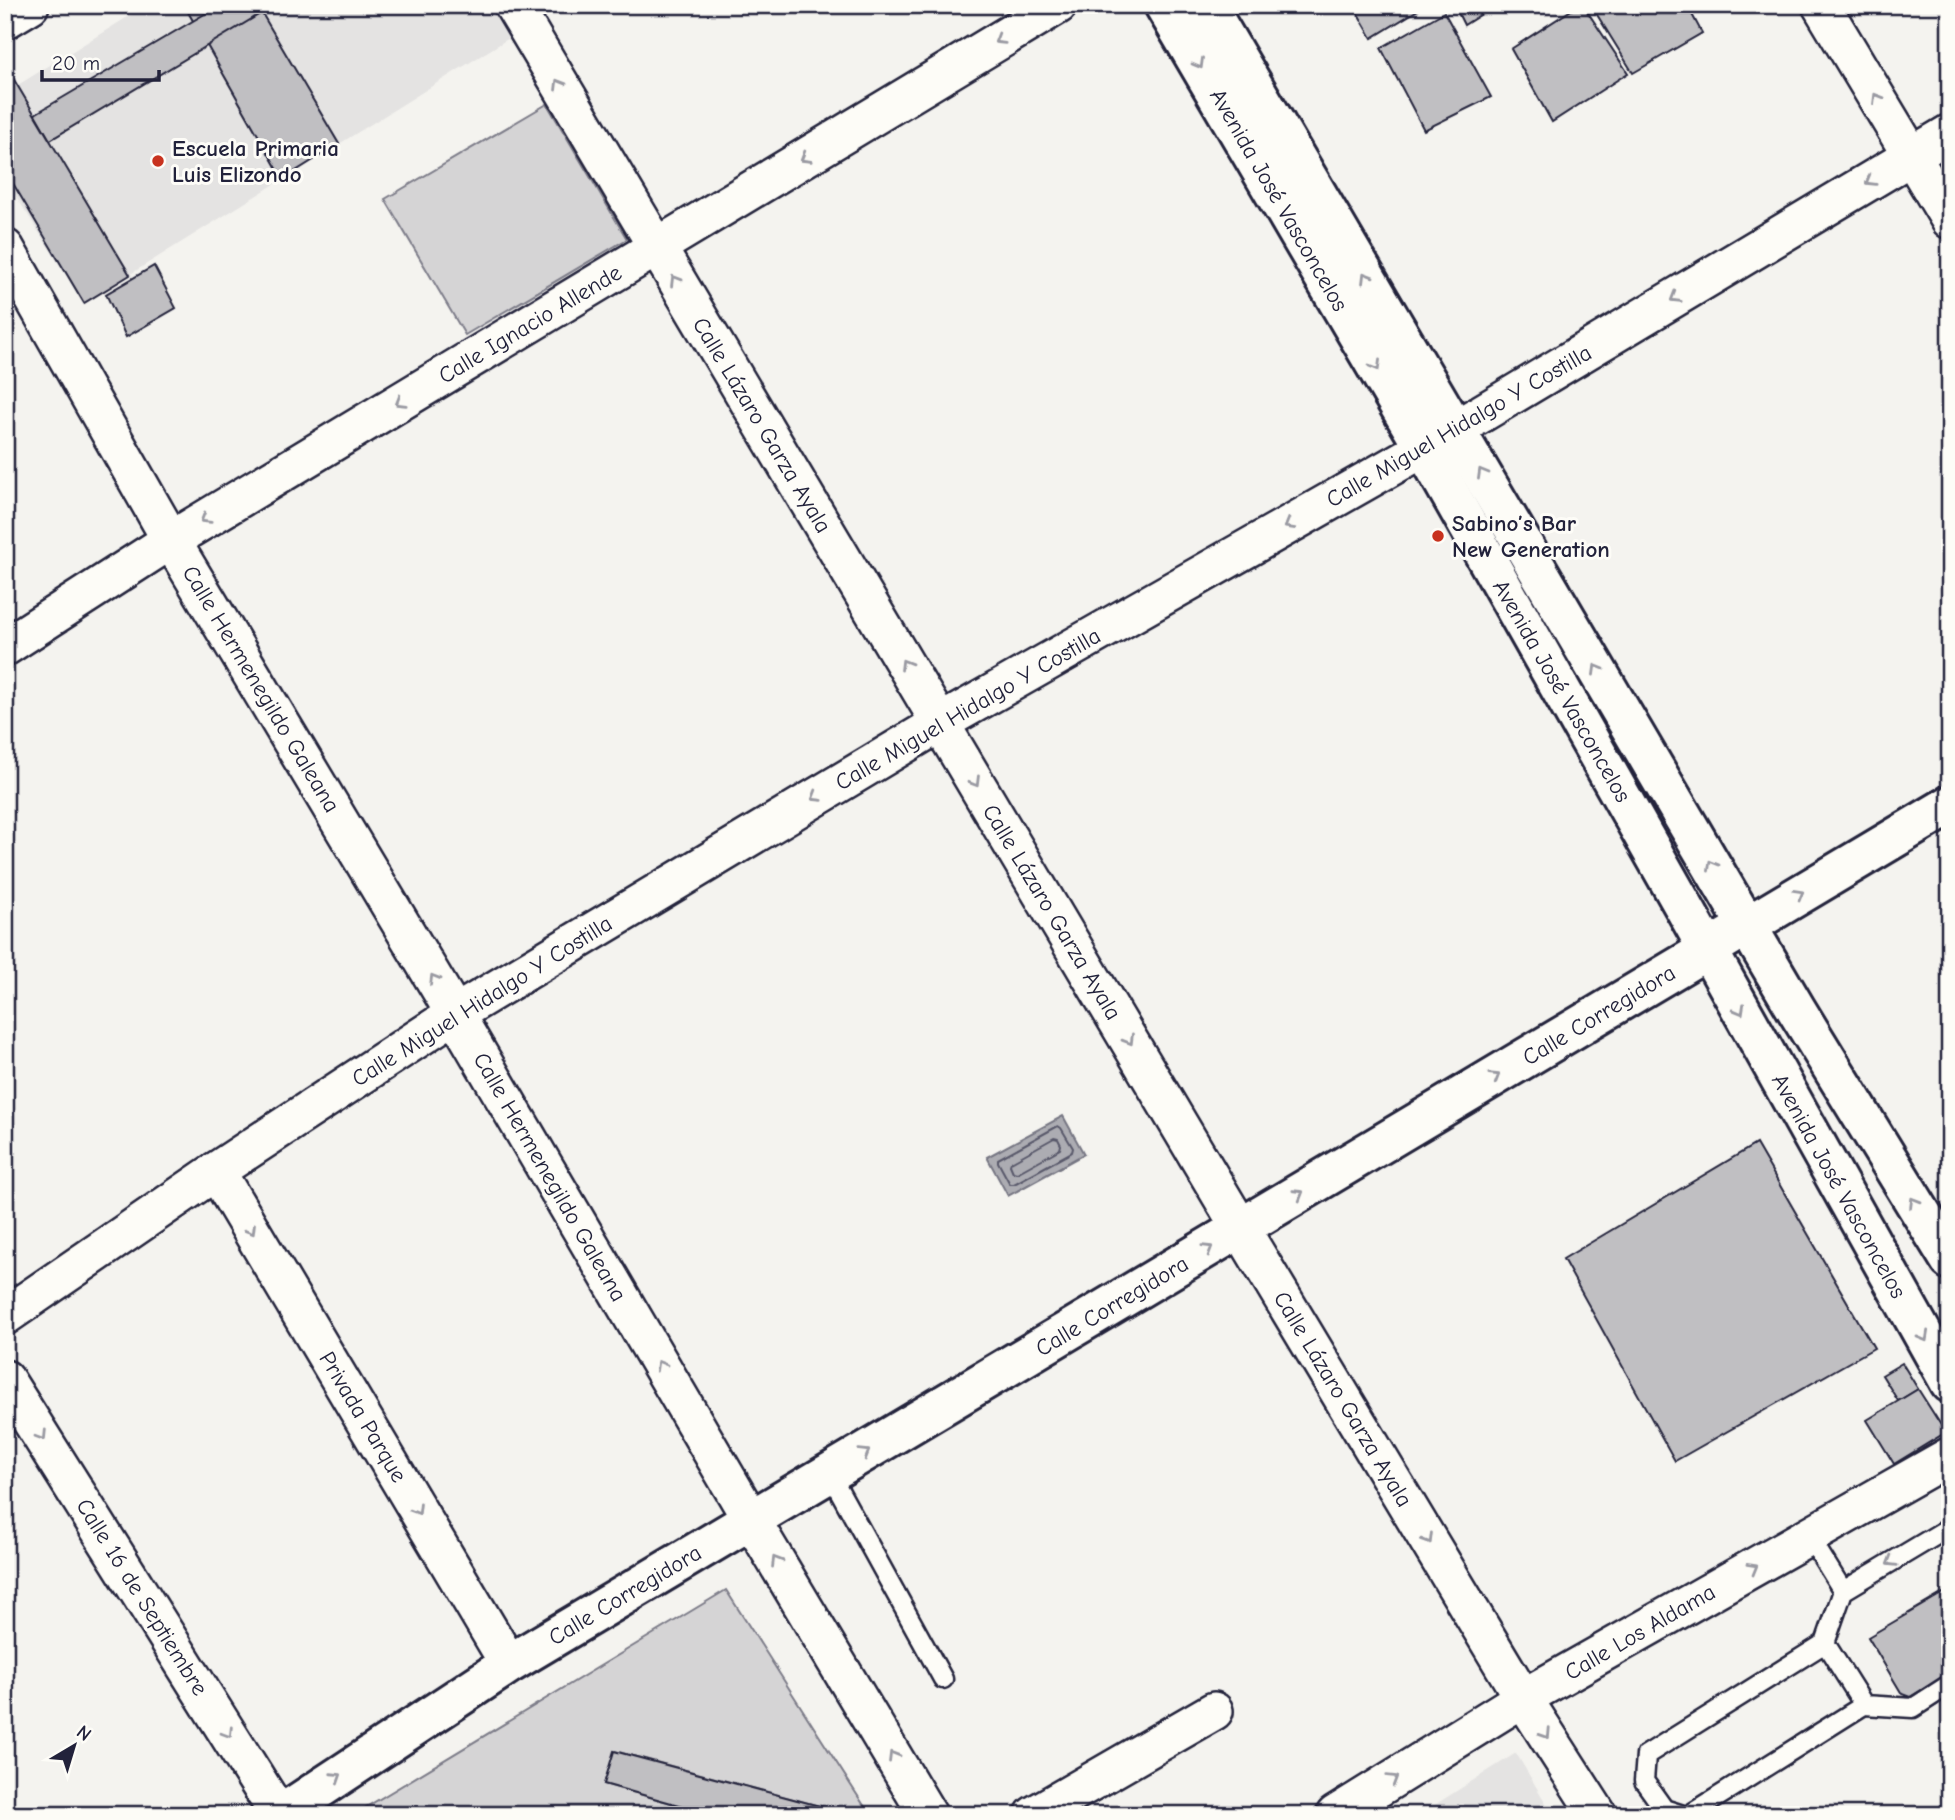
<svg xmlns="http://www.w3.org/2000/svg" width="1955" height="1820" viewBox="0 0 1955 1820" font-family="'Comic Neue',sans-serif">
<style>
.built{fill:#e4e3e2}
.green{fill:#d5d4d5;stroke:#7c7b88;stroke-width:2}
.water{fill:#acacb2;stroke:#757582;stroke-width:2}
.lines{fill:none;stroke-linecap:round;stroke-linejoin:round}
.shore{stroke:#59596b;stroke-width:2}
.building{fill:#c0bfc2;stroke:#22223b;stroke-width:2}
.lane-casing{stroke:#22223b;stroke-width:23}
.street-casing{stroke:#22223b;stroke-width:42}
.secondary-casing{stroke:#22223b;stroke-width:44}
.lane{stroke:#fdfcf7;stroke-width:18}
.street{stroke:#fdfcf7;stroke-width:37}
.secondary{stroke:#fdfcf7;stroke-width:38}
.oneway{stroke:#9a9aa2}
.poi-dot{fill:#c8321e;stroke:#fdfcf7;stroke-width:2.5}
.labels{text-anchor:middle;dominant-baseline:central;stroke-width:6;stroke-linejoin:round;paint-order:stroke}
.poi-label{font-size:23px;font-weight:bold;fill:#22223b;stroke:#fdfcf7;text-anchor:start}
.street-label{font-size:23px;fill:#22223b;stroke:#fdfcf7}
</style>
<rect width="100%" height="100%" fill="#f4f3ef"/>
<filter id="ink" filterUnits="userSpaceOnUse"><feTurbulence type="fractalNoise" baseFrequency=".0143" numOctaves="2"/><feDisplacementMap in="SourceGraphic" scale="14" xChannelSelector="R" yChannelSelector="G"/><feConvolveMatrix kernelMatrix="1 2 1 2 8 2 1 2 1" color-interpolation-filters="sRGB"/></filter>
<g filter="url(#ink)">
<g class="built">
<path d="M147 5H503L519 32 84 303 5 179V93Z"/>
<path d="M1516 1753 1553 1815H1419Z"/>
</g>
<g class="green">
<path d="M547 104 627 239 465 335 385 199Z"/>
<path d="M726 1590 870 1815H853L615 1751 604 1784 714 1815H353Z"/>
</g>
<path class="water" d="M1063 1116 1084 1154 1008 1196 987 1157Z"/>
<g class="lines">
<g class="shore">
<path d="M1058 1126 1061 1128 1073 1148 1072 1152 1014 1184H1010L998 1162V1159Z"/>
<path d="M1054 1138 1058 1139 1061 1145 1060 1149 1017 1173 1013 1172 1010 1165 1011 1162Z"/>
</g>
</g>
<g class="building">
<path d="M184 5H257L339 144 283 179Z"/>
<path d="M220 5H275L50 140 35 114Z"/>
<path d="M1353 5H1426L1372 38Z"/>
<path d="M1454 5H1496L1464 25Z"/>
<path d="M1579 5H1583L1628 73 1552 122 1511 49Z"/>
<path d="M1591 5H1687L1702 33 1633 73Z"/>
<path d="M1444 12 1491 97 1424 130 1381 48Z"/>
<path d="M10 73 130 275 84 303 5 170V76Z"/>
<path d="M154 266 176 308 126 337 106 294Z"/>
<path d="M1756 1144 1874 1348 1675 1461 1563 1259Z"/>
<path d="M1902 1363 1918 1389 1898 1401 1882 1375Z"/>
<path d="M1918 1389 1944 1430 1943 1434 1894 1464 1867 1420Z"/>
<path d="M1950 1589V1673L1910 1697 1902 1694 1868 1637Z"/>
<path d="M614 1751 707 1776 853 1815H714L604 1784Z"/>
</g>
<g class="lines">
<defs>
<g id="lane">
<path d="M830 1474 943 1679"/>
<path d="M1950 1527 1843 1591 1825 1643 1864 1705 1913 1708 1950 1684"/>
<path d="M1809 1536 1843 1591"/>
<path d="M1683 1815 1664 1809 1644 1781 1646 1755 1825 1643"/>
<path d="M1689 1815 1864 1705"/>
</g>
<g id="street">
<path d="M513 5 1241 1229 1523 1698 1598 1815"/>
<path d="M1821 5 1950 220"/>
<path d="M5 20 30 5"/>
<path d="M5 248 171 540 455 1014 752 1521 928 1815"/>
<path d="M5 647 171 540 1058 5"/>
<path d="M216 1171 509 1664"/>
<path d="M5 1316 216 1171 455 1014 940 723 1424 448 1950 133"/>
<path d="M5 1379 279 1815"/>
<path d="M1034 1815 1214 1711"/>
<path d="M1335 1815 1523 1698 1950 1456"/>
</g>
<g id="secondary">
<path d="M1164 5 1424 448 1685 909 1950 1383"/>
<path d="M1206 5 1796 1009 1950 1260"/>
<path d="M280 1815 509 1664 1950 805"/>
</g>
</defs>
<use href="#lane" class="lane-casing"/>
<use href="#street" class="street-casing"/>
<use href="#secondary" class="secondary-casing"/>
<use href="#lane" class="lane"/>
<use href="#street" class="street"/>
<use href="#secondary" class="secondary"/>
</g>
<defs><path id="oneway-chevron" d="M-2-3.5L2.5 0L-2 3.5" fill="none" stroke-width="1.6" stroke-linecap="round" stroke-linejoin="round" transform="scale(1.75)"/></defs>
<g class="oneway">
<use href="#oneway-chevron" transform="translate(999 40) rotate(149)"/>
<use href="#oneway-chevron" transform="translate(1199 64) rotate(60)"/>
<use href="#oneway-chevron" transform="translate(559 84) rotate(-121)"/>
<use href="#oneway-chevron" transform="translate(1877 98) rotate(-121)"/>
<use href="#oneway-chevron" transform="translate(805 158) rotate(149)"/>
<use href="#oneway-chevron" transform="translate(1870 181) rotate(149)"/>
<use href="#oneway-chevron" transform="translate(1366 277) rotate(-121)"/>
<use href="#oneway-chevron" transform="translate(675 280) rotate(-121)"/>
<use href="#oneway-chevron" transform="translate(1675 298) rotate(149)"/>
<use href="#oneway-chevron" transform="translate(1376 366) rotate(60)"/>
<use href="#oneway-chevron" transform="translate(400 402) rotate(149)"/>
<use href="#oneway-chevron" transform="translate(1482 473) rotate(-120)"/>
<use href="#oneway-chevron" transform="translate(205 519) rotate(149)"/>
<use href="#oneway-chevron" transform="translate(1289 525) rotate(150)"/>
<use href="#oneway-chevron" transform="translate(905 664) rotate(-121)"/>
<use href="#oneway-chevron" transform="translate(1597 669) rotate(-120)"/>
<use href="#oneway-chevron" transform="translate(975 782) rotate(59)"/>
<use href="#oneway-chevron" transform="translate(816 797) rotate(149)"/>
<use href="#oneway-chevron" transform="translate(1712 865) rotate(-120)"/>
<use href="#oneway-chevron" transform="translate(1799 894) rotate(-30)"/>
<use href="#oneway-chevron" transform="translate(434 979) rotate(-121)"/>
<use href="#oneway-chevron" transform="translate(1740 1010) rotate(61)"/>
<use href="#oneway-chevron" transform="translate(1129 1040) rotate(59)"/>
<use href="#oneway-chevron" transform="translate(1495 1077) rotate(-31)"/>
<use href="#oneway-chevron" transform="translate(1299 1194) rotate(-31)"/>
<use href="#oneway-chevron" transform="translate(1914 1202) rotate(-121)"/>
<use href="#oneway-chevron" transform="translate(251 1230) rotate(59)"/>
<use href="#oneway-chevron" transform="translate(1208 1249) rotate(-31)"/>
<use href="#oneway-chevron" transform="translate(1924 1337) rotate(61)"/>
<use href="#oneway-chevron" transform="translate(660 1365) rotate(-120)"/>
<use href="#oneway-chevron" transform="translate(42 1436) rotate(58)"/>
<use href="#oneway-chevron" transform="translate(865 1453) rotate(-31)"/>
<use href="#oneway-chevron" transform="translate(417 1510) rotate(59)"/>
<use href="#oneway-chevron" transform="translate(1428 1539) rotate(59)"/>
<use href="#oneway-chevron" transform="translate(776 1561) rotate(-121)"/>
<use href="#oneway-chevron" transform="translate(1891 1562) rotate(149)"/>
<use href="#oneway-chevron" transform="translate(1753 1568) rotate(-30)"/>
<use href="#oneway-chevron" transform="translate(228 1733) rotate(58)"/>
<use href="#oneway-chevron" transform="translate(1546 1734) rotate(57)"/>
<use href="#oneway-chevron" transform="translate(893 1756) rotate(-121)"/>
<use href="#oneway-chevron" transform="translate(337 1777) rotate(-33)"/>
<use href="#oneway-chevron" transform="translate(1393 1779) rotate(-32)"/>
</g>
</g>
<g class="poi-dot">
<circle cx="158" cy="161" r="7"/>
<circle cx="1438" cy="536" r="7"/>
</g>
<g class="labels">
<g class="poi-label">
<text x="172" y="148">Escuela Primaria<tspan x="172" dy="26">Luis Elizondo</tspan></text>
<text x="1452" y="523">Sabino’s Bar<tspan x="1452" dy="26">New Generation</tspan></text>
</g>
<g class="street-label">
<text transform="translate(1279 200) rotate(60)">Avenida José Vasconcelos</text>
<text transform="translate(530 324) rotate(-31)">Calle Ignacio Allende</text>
<text transform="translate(762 425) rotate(59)">Calle Lázaro Garza Ayala</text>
<text transform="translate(1459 426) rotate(-30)">Calle Miguel Hidalgo Y Costilla</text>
<text transform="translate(261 689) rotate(59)">Calle Hermenegildo Galeana</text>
<text transform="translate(1562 691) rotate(60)">Avenida José Vasconcelos</text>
<text transform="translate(968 709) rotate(-30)">Calle Miguel Hidalgo Y Costilla</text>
<text transform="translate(1052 912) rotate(59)">Calle Lázaro Garza Ayala</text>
<text transform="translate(482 1001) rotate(-32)">Calle Miguel Hidalgo Y Costilla</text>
<text transform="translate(1599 1015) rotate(-31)">Calle Corregidora</text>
<text transform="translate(550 1177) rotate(60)">Calle Hermenegildo Galeana</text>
<text transform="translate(1839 1186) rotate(61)">Avenida José Vasconcelos</text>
<text transform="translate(1112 1306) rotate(-31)">Calle Corregidora</text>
<text transform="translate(1343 1399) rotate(59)">Calle Lázaro Garza Ayala</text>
<text transform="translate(363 1417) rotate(59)">Privada Parque</text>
<text transform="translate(625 1595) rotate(-31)">Calle Corregidora</text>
<text transform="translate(142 1597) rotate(58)">Calle 16 de Septiembre</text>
<text transform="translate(1640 1632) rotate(-30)">Calle Los Aldama</text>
</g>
</g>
<rect width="1955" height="1820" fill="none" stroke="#fdfcf7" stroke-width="28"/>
<rect x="14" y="14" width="1927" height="1792" fill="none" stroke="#22223b" stroke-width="2.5" filter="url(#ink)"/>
<g transform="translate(74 1746) rotate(38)" stroke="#fdfcf7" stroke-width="5" paint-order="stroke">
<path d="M0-5L12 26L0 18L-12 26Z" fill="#22223b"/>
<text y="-10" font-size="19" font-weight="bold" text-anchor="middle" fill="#22223b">N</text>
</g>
<path d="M42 70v10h117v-10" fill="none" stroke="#22223b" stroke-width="3.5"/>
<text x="52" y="70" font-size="21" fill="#22223b" stroke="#fdfcf7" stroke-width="5" paint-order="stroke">20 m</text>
</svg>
